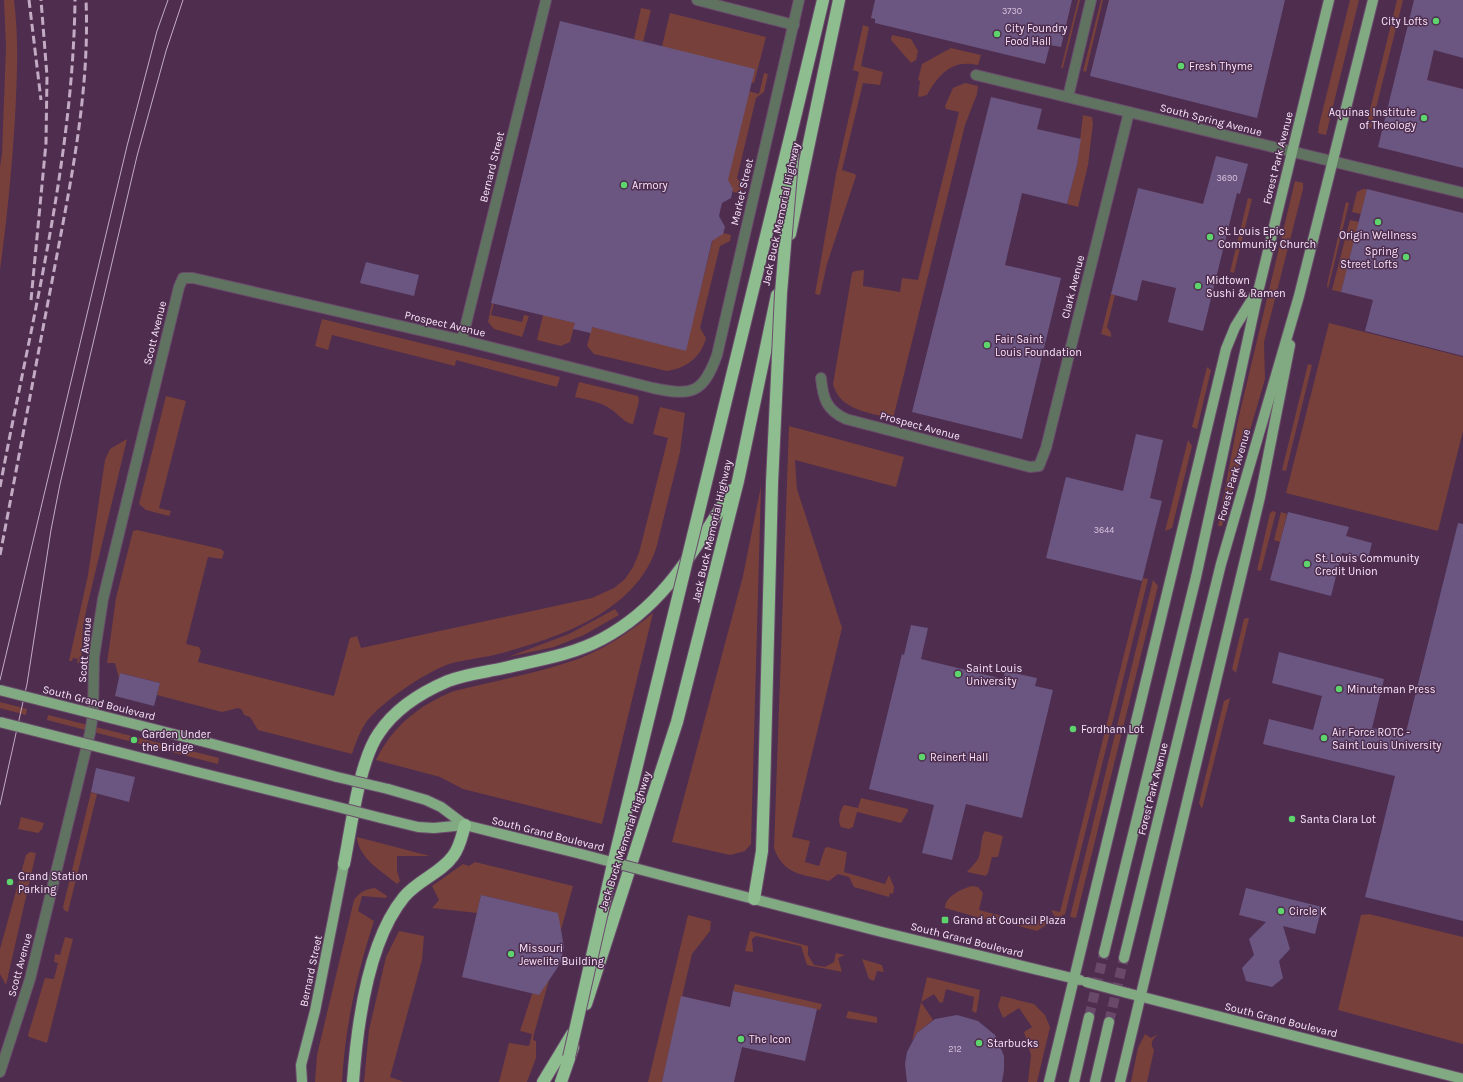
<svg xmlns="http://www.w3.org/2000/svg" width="1463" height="1082" viewBox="0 0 1463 1082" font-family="Karla,sans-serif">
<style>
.green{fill:#77403b}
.building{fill:#6a5680}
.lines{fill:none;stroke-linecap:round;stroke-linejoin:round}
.major-tunnel{stroke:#684969;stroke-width:10;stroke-dasharray:10 5;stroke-linecap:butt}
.minor-casing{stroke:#6a4b6b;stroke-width:12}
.major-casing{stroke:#6a4b6b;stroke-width:12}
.highway-casing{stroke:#6a4b6b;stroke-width:14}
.minor{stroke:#5f7360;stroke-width:10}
.major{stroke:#81a982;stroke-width:10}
.highway{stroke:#8ebe90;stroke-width:12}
.tram{stroke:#c3abc4;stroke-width:1}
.rail{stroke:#c3abc4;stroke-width:3;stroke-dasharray:8 4;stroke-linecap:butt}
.major-bridge-casing{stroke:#6a4b6b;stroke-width:12;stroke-linecap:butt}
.highway-bridge-casing{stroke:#6a4b6b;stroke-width:14;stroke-linecap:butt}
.major-bridge{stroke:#81a982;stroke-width:10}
.highway-bridge{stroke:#8ebe90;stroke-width:12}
.poi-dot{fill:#5ed56c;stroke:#4e2d4f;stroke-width:1.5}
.labels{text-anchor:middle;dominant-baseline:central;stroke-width:3;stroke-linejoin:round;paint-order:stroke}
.number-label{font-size:9px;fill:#d7c2dc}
.poi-label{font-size:11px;fill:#fbe6fb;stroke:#4e2d4f;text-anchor:start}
.street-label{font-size:11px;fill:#fbe6fb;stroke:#4e2d4f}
</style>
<rect width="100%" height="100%" fill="#4e2d4f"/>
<g class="green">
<path d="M4 0H14C19 40 17 78 15 118 12 169 7 219 0 270V167L2 154 6 47Z"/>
<path d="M1078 0H1080L1063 68H1061Z"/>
<path d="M1101 0H1103L1086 72 1083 71Z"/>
<path d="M1350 0H1359L1326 135 1318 133 1319 125Z"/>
<path d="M1397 0H1403L1371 128 1366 126Z"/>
<path d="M641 8 651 10 643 42 634 39Z"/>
<path d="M670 13 766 37 754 83 662 46Z"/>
<path d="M863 25 869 27 861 66 883 72 880 85 863 83 842 170 855 174 856 176 827 264 820 295 815 294 836 174 859 72 853 70Z"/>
<path d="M892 35 911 39 918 51 916 60 911 63 891 40Z"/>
<path d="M951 48 981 55 978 65C952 59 939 74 927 95L920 97 918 96 920 81 918 80 922 64Z"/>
<path d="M764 73 768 74 764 92 756 98 737 178 743 186 742 194 733 192 731 186 726 185 749 91 759 94Z"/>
<path d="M965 83 978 86 977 94 965 125 893 419C869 412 840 411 833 384L852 273 855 271 864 270 863 286 900 292 902 278 918 280 959 112 946 109 945 106 953 88Z"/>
<path d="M1083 115 1092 117 1093 123 1088 165 1078 207 1067 204 1077 165Z"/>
<path d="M1295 181 1303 183V189L1264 342 1265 379 1222 526H1218L1238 420Z"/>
<path d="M1363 189H1367L1361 214 1352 212 1357 192Z"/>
<path d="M1248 198 1252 199 1234 273 1230 272Z"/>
<path d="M1346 202 1349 203 1328 289 1327 285Z"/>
<path d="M1350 220 1359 222 1341 292 1332 290Z"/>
<path d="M723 233 731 235 730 241 720 246 700 328 706 338C701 357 687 368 667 371L594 354 587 346 592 327 685 350 714 235 719 237Z"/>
<path d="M1111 294 1115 295 1107 327 1111 333V337L1101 334Z"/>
<path d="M492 303H494L491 315 522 322 524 315 529 316 522 337 494 329 488 322Z"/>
<path d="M543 315 575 323 570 342 561 346 537 340Z"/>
<path d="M322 319 560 377 557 387 456 360 455 366 332 335 328 350 315 346Z"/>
<path d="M1329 323 1463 357V431L1438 531 1286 493Z"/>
<path d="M1308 364 1312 365 1286 471 1282 470Z"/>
<path d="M1207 367 1211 370 1197 429 1192 427Z"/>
<path d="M579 382 638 396 639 401 633 424C626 424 618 414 612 410 602 402 588 400 575 397Z"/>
<path d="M166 396 186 401 159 508 171 511 169 516 146 510 139 504Z"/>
<path d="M660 407 685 413 680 452 656 549C634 612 560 637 502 653 484 658 466 659 449 664 424 673 383 701 367 721 360 731 356 742 352 754L258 730 250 717 244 715 242 710 238 708 222 712 157 695 160 683 121 673 119 678 115 663H107L116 598 133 531 137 530 221 549 224 552 222 559 208 557 186 644 199 647 201 651 198 662 334 696 350 638 357 636 361 648 592 598 614 588 625 579 633 567 639 553 668 438 653 434Z"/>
<path d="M789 426 904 457 896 487 795 460 797 489 842 628 792 837 810 841 805 862 819 866 825 848 827 847 847 852 844 872 885 884 889 875 894 887 893 894 890 893 889 897 854 887 849 877 838 874 829 881C803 874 784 876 774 848Z"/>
<path d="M127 439 87 607 83 626 81 663H77L78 659 73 658 72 661H69L88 575 105 460 110 449Z"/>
<path d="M1188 440 1192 446 1172 528 1165 531Z"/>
<path d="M761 486 751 844 745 851 730 855 672 842 743 576Z"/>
<path d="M1273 511 1276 512 1261 571 1257 570 1270 513Z"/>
<path d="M1281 512 1287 514 1280 542 1274 540Z"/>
<path d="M1143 578 1148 579 1065 914 1056 919 1051 910 1060 912Z"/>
<path d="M1153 580 1158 586 1076 918 1070 917Z"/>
<path d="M615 609 619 615 584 635 554 647 508 657 569 634Z"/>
<path d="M653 613 602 824 463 789 440 777 376 760C393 726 419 705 454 691 493 681 534 674 572 661 602 651 629 633 653 613Z"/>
<path d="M1247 618H1249L1236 673 1232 669 1244 619Z"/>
<path d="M1230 698 1202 809 1199 803 1224 701Z"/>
<path d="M0 702 27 709 26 715 0 708Z"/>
<path d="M48 715 219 758 218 764 47 720Z"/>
<path d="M91 792 97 794 68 912 64 910 63 907Z"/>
<path d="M861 798 908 809V811L901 823 857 812 853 827 849 829 841 827C837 821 840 810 844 805L858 808Z"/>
<path d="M21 817 44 823 42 829 38 833 18 829Z"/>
<path d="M985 831 1003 836 998 857H992L988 873 986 876 967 872C970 868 975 864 978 859 982 851 980 837 985 831Z"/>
<path d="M357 837 430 856H397V871L400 881 397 884C383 872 358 858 357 837Z"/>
<path d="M30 852 36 853 6 985 0 974V949L26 855Z"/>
<path d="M475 862 573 886 561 930 549 911 481 895 477 913 432 908 439 900 432 886 463 864 469 866Z"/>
<path d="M972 886 978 887 983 893 979 910 1037 925 1040 915 1046 925 1037 931 996 920 994 922 945 908C945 896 962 889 972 886Z"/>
<path d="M375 888 387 896 386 898 362 896 358 911 374 921C357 973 345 1027 342 1082H315L317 1055 354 900C360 892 365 889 375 888Z"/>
<path d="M1369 914 1463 937V1044L1338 1010 1361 915Z"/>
<path d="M688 915 711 921 710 931 692 954 662 1082H648Z"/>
<path d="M399 931 424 936 422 960 390 1077 404 1082H364L369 1030 386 957Z"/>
<path d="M750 931 808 946V955L814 965 825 967 834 962 836 953 845 955 838 958 842 972 807 965 801 946 756 936 752 939 753 952 745 951Z"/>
<path d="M65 937 73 939 47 1043 29 1037 28 1035 45 978 54 979 58 963 54 962 55 954 60 955Z"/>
<path d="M862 959 882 965 884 972 877 971 874 981 869 979Z"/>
<path d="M927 977 980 990 977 1010 976 1013 972 1011 974 997 946 989 943 1002 940 1003 934 994 921 1002 933 1020 917 1033 912 1041Z"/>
<path d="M549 980 534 1034 533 1040 536 1041V1058L527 1082H499L509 1043 529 1046 532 1034 520 1031 532 994Z"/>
<path d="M735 984 822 1004 820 1010 733 991Z"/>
<path d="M1001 996 1034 1004 1045 1015 1050 1027 1037 1082H1028L1031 1055 1024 1032 1032 1027 1019 1008 1003 1018 998 1006Z"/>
<path d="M848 1011 877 1017V1023L846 1018Z"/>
<path d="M1145 1034 1151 1038 1158 1034C1153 1039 1149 1043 1154 1050L1147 1082H1131L1138 1048Z"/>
</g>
<g class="building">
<path d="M875 0H1072L1061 47 1050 45 1045 64 875 23V19L871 18Z"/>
<path d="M1109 0H1285L1257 118 1090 76Z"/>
<path d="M1414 0H1463V58L1434 50 1427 80 1463 89V168L1378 147Z"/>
<path d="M560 21 755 69 728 180 733 189 731 198 722 203 719 216 725 227 723 234 712 241 686 351 592 327 591 333 573 329 575 323 491 303Z"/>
<path d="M991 97 1042 109 1037 129 1081 139 1077 165 1067 204 1022 193 1005 265 1061 278 1022 439 912 412Z"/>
<path d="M1216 156 1248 164 1240 194 1237 193 1203 331 1168 322 1176 288 1142 280 1137 301 1111 294 1138 188 1203 204Z"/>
<path d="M1367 189 1463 213V356L1365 331 1373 300 1341 292Z"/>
<path d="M366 262 419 275 414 296 360 283Z"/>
<path d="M1136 434 1163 440 1150 498 1162 501 1142 581 1046 558 1066 477 1123 491Z"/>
<path d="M1288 512 1349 527 1346 536 1372 543 1368 559 1342 553 1331 596 1270 580Z"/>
<path d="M1458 523 1463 524V921L1365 897 1395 776 1263 744 1269 719 1313 730 1322 696 1272 683 1279 652 1384 679 1372 728 1405 736Z"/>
<path d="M911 625 928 628 921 659 1003 679 1005 671 1037 678 1035 686 1053 690 1022 818 966 804 952 860 922 853 934 805 869 789 902 654 904 655Z"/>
<path d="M120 673 160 683 154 706 115 696Z"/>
<path d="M96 768 135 777 129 802 91 792Z"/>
<path d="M1246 888 1322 907 1315 934 1283 926 1290 949 1279 961 1283 978 1272 987 1246 981 1242 968 1254 955 1249 939 1266 922 1239 915Z"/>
<path d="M481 895 558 913 564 947 560 964 539 995 462 977Z"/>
<path d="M733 991 817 1009 805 1061 742 1047 734 1082H662L681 996 730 1007Z"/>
<path d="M957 1015 978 1021 995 1035 1004 1056V1070L1002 1082H907L905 1064 907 1052 917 1033 935 1019Z"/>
</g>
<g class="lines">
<g class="major-tunnel">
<path d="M1089 1017 1104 953"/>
<path d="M1109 1022 1124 958"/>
</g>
<defs>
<g id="minor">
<path d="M697 0 794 25"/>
<path d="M976 75 1463 193"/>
<path d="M1068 97 1091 0"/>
<path d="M462 340 546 0"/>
<path d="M821 378C823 398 826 410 846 419L1030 467 1039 466 1046 448 1129 112"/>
<path d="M0 1072 30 979 90 733 93 714 94 657 103 599 179 287 183 278H193L462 340 653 388C692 396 703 394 717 355L799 0"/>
</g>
<g id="major">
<path d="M205 742 337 777"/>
<path d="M197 772 330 805"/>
<path d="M388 789 426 800 441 807 465 825"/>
<path d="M381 818 418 827 434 828 465 825 581 854"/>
<path d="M661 875 882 932 1080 980"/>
<path d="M1104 953 1196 577 1259 288 1329 0"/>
<path d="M1124 958 1221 564 1299 296 1373 0"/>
<path d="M1127 993 1463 1079"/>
<path d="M302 1082 301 1065 315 1011 344 864"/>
<path d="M1049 1082 1226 349 1235 327 1256 293"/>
<path d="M1074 1082 1089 1017"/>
<path d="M1095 1082 1109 1022"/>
<path d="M1120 1082 1260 497 1290 345"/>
</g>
<g id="highway">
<path d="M796 113 823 0"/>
<path d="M790 234 839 0"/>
<path d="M344 864C351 829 359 761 379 733 395 709 422 692 448 681 466 674 486 672 504 668 538 660 572 655 602 639 666 605 695 548 732 490"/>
<path d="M754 899 762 851 764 791"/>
<path d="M586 1004 677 722 738 481 777 295"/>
<path d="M353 1082C357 1026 368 941 404 897 418 880 441 873 453 856 460 847 462 835 465 825"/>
<path d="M543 1082 572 1034"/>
<path d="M561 1082 573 1047"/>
</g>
</defs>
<use href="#minor" class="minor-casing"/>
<use href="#major" class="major-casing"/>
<use href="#highway" class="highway-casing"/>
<use href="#minor" class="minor"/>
<use href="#major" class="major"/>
<use href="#highway" class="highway"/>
<g class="tram">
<path d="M0 680 127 146 157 31 168 0"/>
<path d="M0 805 27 684 51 530 60 484 137 156 166 51 183 0"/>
</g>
<g class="rail">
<path d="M29 0 41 100"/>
<path d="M31 300 46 143 47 76 41 0"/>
<path d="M0 487C30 326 73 164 75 0"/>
<path d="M0 555C18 462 35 369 53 276 70 185 90 93 86 0"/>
</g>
<defs>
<g id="major-bridge">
<path d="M0 690 205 742"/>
<path d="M0 722 197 772"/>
<path d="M337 777 388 789"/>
<path d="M330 805 381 818"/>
<path d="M581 854 661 875"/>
<path d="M1086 982 1127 993"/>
</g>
<g id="highway-bridge">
<path d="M764 791 772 483 781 293 793 149"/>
<path d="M569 1057 613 864 796 113"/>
</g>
</defs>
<use href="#major-bridge" class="major-bridge-casing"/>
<use href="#highway-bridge" class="highway-bridge-casing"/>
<use href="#major-bridge" class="major-bridge"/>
<use href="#highway-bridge" class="highway-bridge"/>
</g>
<g class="poi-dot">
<circle cx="1436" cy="21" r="4"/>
<circle cx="997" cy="34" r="4"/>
<circle cx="1181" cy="66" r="4"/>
<circle cx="1424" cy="118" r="4"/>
<circle cx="624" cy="185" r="4"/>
<circle cx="1378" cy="222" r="4"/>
<circle cx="1210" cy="237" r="4"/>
<circle cx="1406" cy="257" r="4"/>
<circle cx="1198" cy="286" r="4"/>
<circle cx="987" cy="345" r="4"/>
<circle cx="1307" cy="564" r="4"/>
<circle cx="958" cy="674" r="4"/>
<circle cx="1339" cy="689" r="4"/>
<circle cx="1073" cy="729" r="4"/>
<circle cx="1324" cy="738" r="4"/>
<circle cx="134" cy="740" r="4"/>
<circle cx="922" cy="757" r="4"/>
<circle cx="1292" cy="819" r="4"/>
<circle cx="10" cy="882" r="4"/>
<circle cx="1281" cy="911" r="4"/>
<rect x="941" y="916" width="8" height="8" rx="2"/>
<circle cx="511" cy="954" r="4"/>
<circle cx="741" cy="1039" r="4"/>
<circle cx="979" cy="1043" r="4"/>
</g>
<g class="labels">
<g class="number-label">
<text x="1012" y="11">3730</text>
<text x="1227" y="178">3690</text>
<text x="1104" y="530">3644</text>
<text x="955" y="1049">212</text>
</g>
<g class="poi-label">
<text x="1428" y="21" text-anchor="end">City Lofts</text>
<text x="1005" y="28">City Foundry<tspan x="1005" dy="13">Food Hall</tspan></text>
<text x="1189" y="66">Fresh Thyme</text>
<text x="1416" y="112" text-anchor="end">Aquinas Institute<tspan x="1416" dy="13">of Theology</tspan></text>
<text x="632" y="185">Armory</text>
<text x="1218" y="231">St. Louis Epic<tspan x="1218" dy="13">Community Church</tspan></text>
<text x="1378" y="235" text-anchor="middle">Origin Wellness</text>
<text x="1398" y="251" text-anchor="end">Spring<tspan x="1398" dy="13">Street Lofts</tspan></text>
<text x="1206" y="280">Midtown<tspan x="1206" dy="13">Sushi &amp; Ramen</tspan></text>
<text x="995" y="339">Fair Saint<tspan x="995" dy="13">Louis Foundation</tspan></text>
<text x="1315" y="558">St. Louis Community<tspan x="1315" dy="13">Credit Union</tspan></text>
<text x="966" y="668">Saint Louis<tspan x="966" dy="13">University</tspan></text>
<text x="1347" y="689">Minuteman Press</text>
<text x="1081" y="729">Fordham Lot</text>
<text x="1332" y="732">Air Force ROTC -<tspan x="1332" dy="13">Saint Louis University</tspan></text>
<text x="142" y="734">Garden Under<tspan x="142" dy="13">the Bridge</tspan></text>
<text x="930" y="757">Reinert Hall</text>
<text x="1300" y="819">Santa Clara Lot</text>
<text x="18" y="876">Grand Station<tspan x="18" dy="13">Parking</tspan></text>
<text x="1289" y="911">Circle K</text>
<text x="953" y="920">Grand at Council Plaza</text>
<text x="519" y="948">Missouri<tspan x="519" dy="13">Jewelite Building</tspan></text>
<text x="749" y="1039">The Icon</text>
<text x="987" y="1043">Starbucks</text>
</g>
<g class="street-label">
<text transform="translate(1211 120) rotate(14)">South Spring Avenue</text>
<text transform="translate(1278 158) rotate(-76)">Forest Park Avenue</text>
<text transform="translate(492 167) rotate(-76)">Bernard Street</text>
<text transform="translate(742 192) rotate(-77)">Market Street</text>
<text transform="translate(781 214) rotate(-78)">Jack Buck Memorial Highway</text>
<text transform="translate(1073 287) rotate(-76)">Clark Avenue</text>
<text transform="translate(445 324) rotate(13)">Prospect Avenue</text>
<text transform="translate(155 333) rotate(-76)">Scott Avenue</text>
<text transform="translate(920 426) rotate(15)">Prospect Avenue</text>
<text transform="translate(1234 475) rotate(-74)">Forest Park Avenue</text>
<text transform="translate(712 531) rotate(-77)">Jack Buck Memorial Highway</text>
<text transform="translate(85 650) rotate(-85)">Scott Avenue</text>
<text transform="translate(99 703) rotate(14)">South Grand Boulevard</text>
<text transform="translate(1153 789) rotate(-76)">Forest Park Avenue</text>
<text transform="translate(548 834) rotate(14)">South Grand Boulevard</text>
<text transform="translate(625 841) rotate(-72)">Jack Buck Memorial Highway</text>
<text transform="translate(967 940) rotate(14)">South Grand Boulevard</text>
<text transform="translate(20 965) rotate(-75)">Scott Avenue</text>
<text transform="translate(311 971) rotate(-78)">Bernard Street</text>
<text transform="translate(1281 1020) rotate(14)">South Grand Boulevard</text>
</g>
</g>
</svg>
